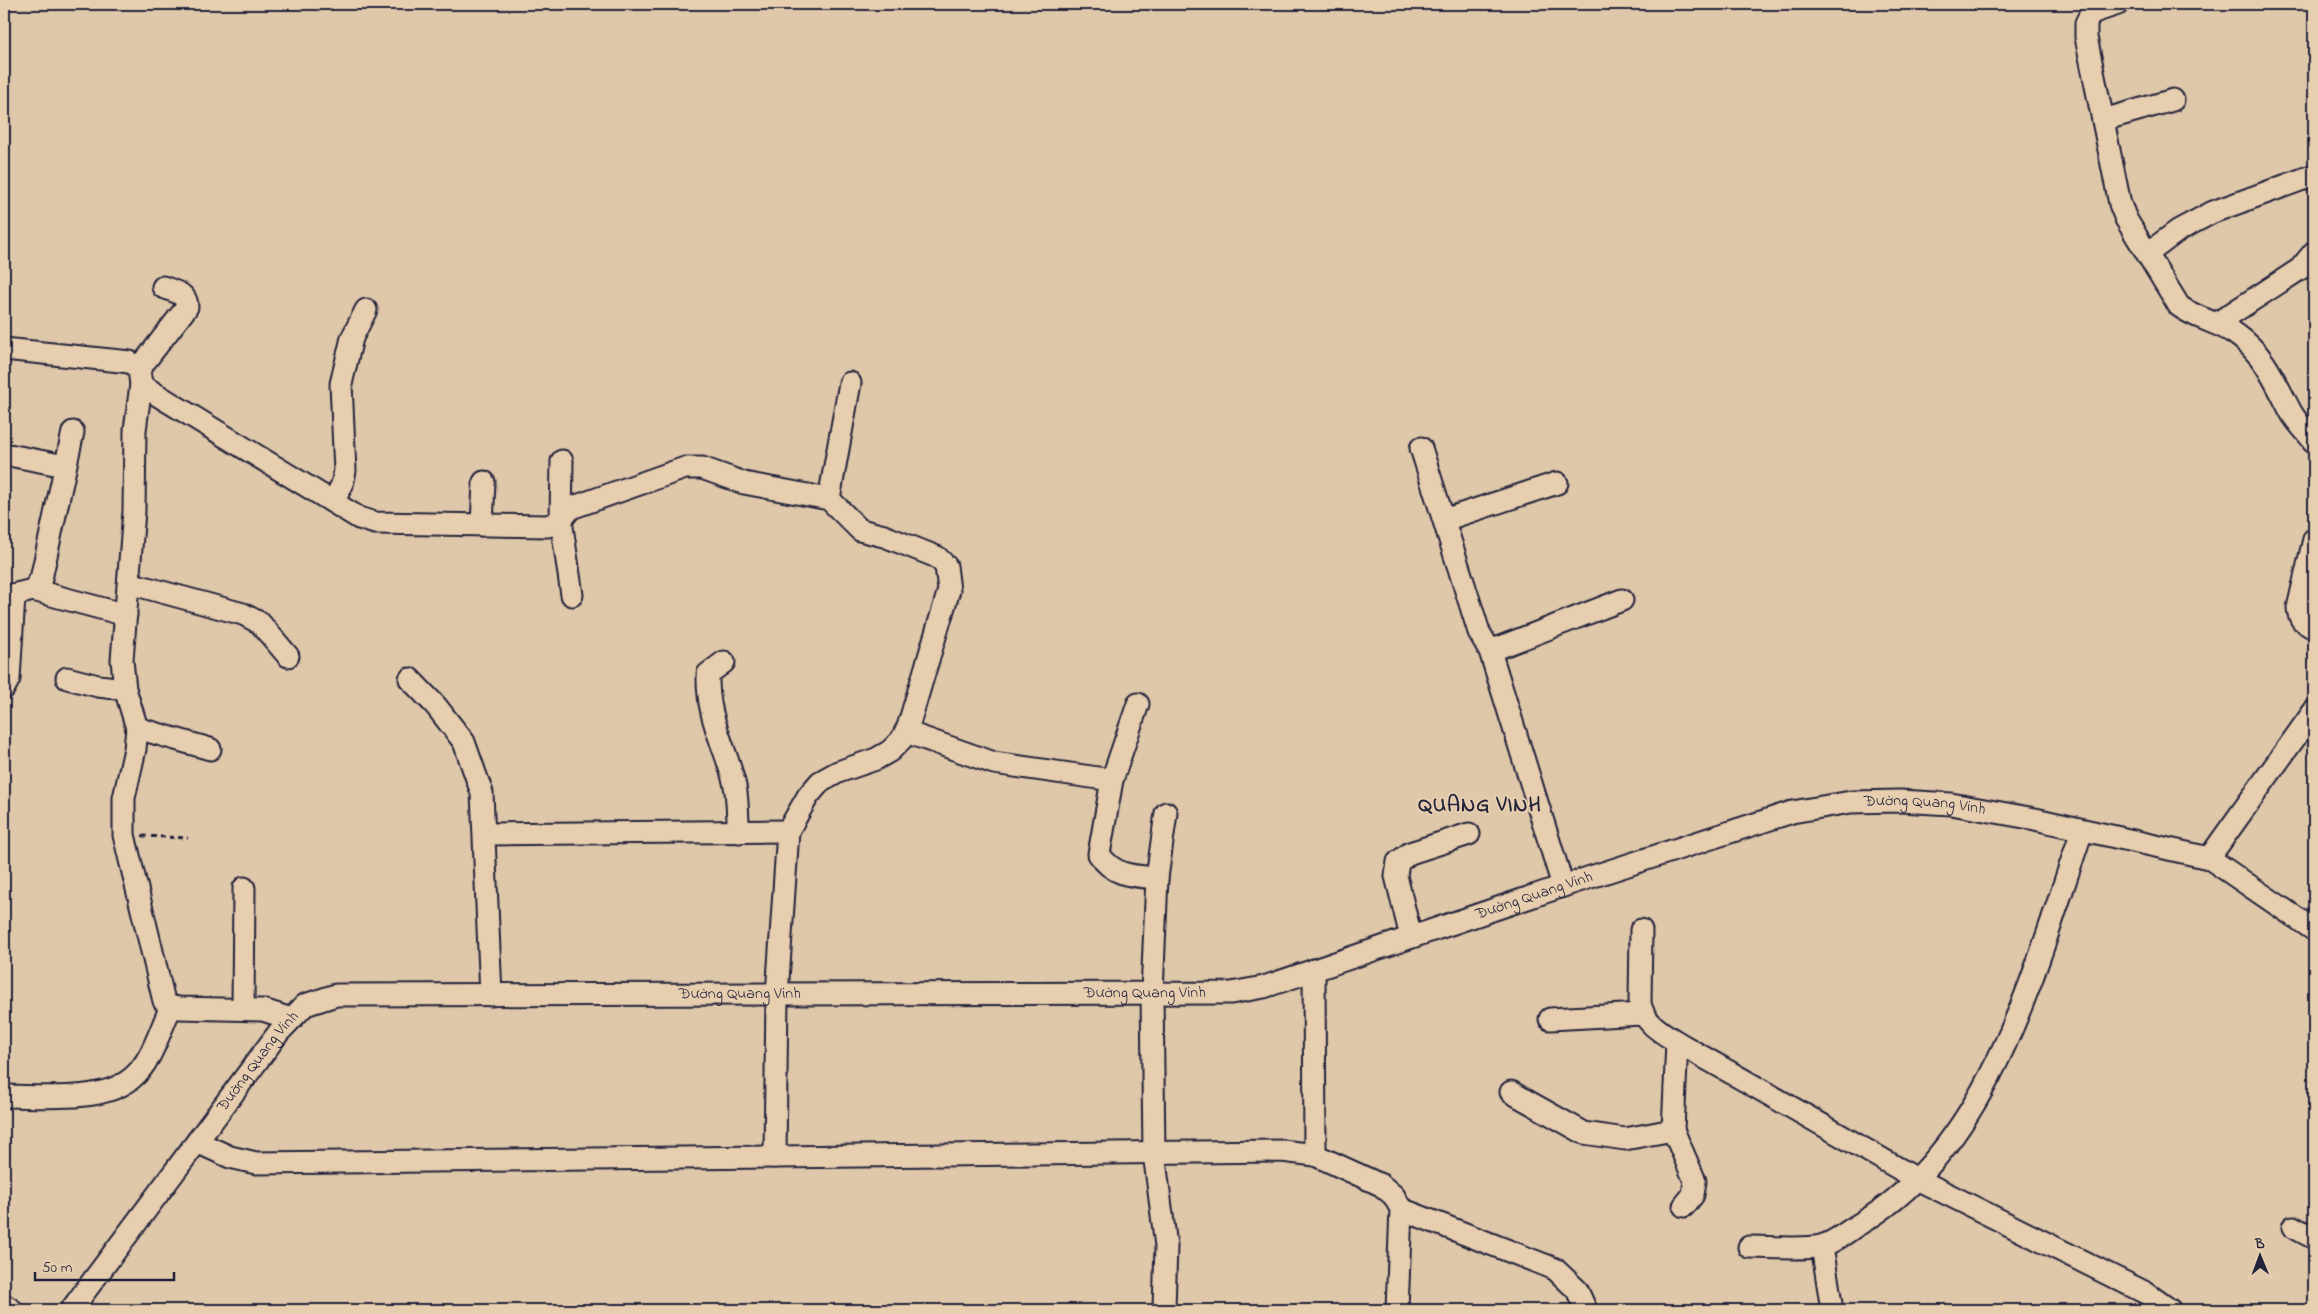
<svg xmlns="http://www.w3.org/2000/svg" width="2318" height="1314" viewBox="0 0 2318 1314" font-family="'Indie Flower',sans-serif">
<style>
.lines{fill:none;stroke-linecap:round;stroke-linejoin:round}
.minor-casing{stroke:#22223b;stroke-width:25}
.path{stroke:#22223b;stroke-width:3;stroke-dasharray:5 4;stroke-linecap:butt}
.minor{stroke:#e7ceaf;stroke-width:21}
.labels{text-anchor:middle;dominant-baseline:central;stroke-width:4;stroke-linejoin:round;paint-order:stroke}
.street-label{font-size:16px;fill:#22223b;stroke:#e7ceaf}
.district-label{font-size:21px;font-weight:bold;letter-spacing:1px;fill:#22223b;stroke:#e7ceaf}
</style>
<rect width="100%" height="100%" fill="#dfc7aa"/>
<filter id="ink" filterUnits="userSpaceOnUse"><feTurbulence type="fractalNoise" baseFrequency=".02" numOctaves="2"/><feDisplacementMap in="SourceGraphic" scale="10" xChannelSelector="R" yChannelSelector="G"/><feConvolveMatrix kernelMatrix="1 2 1 2 8 2 1 2 1" color-interpolation-filters="sRGB"/></filter>
<g filter="url(#ink)">
<g class="lines">
<defs>
<g id="minor">
<path d="M2118 4 2091 13 2086 23V37L2120 204 2126 219 2179 306C2196 319 2219 322 2237 335 2265 355 2275 382 2291 412 2297 423 2307 432 2314 442"/>
<path d="M2103 120 2173 100"/>
<path d="M2148 253 2179 230 2213 212 2314 175"/>
<path d="M163 287C175 292 187 293 187 307L139 369 141 385 135 430 134 511 122 660 125 689 137 728 135 749 124 798V835L164 1001 171 1007 180 1008 263 1010 291 1019"/>
<path d="M2217 323 2300 269 2314 252"/>
<path d="M4 349 130 362 139 369"/>
<path d="M141 385 359 518 375 523 548 526 561 520 571 508 685 468H702L744 483 829 499 860 530 884 536 937 557 946 566 949 590 908 727 901 740 890 751 876 759 838 772 820 782 808 796 788 831 777 995 775 1157"/>
<path d="M1421 448 1479 632 1490 651 1563 886"/>
<path d="M4 454 65 466"/>
<path d="M562 461 561 520 572 595"/>
<path d="M829 499 850 383"/>
<path d="M333 502 342 485 345 471 341 384 352 338 366 310"/>
<path d="M1444 520 1557 483"/>
<path d="M482 525 484 482"/>
<path d="M2314 539 2298 608C2299 620 2304 623 2314 628"/>
<path d="M129 583 243 614 260 623 288 656"/>
<path d="M33 590 126 615"/>
<path d="M4 597 33 590 41 579 73 432"/>
<path d="M1490 651 1622 600"/>
<path d="M724 662 708 674C707 721 725 743 735 786 738 800 737 817 739 832"/>
<path d="M67 678 98 686 125 689"/>
<path d="M410 679 436 706 464 742 482 793 491 995"/>
<path d="M4 688 9 679 14 596"/>
<path d="M1138 704 1112 780 1099 854C1113 876 1133 876 1157 878"/>
<path d="M137 728 210 749"/>
<path d="M906 732 994 763 1112 780"/>
<path d="M485 834 788 831"/>
<path d="M2209 858 2314 711"/>
<path d="M1641 930 1640 1003C1644 1023 1661 1032 1677 1042L1673 1130 1695 1181 1693 1195 1684 1206"/>
<path d="M1411 937 1396 876 1398 862 1410 853 1469 834"/>
<path d="M1314 970 1315 1155"/>
<path d="M243 1009 244 888"/>
<path d="M1550 1019 1642 1014"/>
<path d="M1677 1042 1917 1179 2146 1293 2170 1310"/>
<path d="M1511 1092 1584 1133 1625 1139 1673 1130"/>
<path d="M4 1096C40 1096 103 1103 132 1078 152 1062 160 1029 171 1007"/>
<path d="M197 1142 230 1157 256 1163 1282 1151 1315 1155 1381 1185 1394 1196 1401 1209 1397 1310"/>
<path d="M1401 1209 1555 1269 1577 1290 1586 1310"/>
<path d="M2293 1227 2314 1238"/>
<path d="M1822 1246 1832 1310"/>
<path d="M1749 1247C1768 1247 1805 1250 1821 1246 1834 1243 1849 1230 1861 1223 1992 1146 2035 966 2082 831"/>
<path d="M4 1305 12 1310"/>
<path d="M1164 1309 1166 1246 1154 1153 1152 993 1157 878 1166 813"/>
<path id="s1" d="M71 1310 279 1032 305 1005 336 995 1231 993 1264 987 1563 886 1792 812 1851 802 1900 801 1951 804 2035 819 2209 858 2314 930"/>
</g>
</defs>
<use href="#minor" class="minor-casing"/>
<path class="path" d="M142 836 188 838"/>
<use href="#minor" class="minor"/>
</g>
</g>
<g class="labels">
<g class="street-label">
<text stroke="none"><textPath href="#s1" startOffset="2036">Đường Quang Vinh</textPath></text>
<text stroke="none"><textPath href="#s1" startOffset="1631">Đường Quang Vinh</textPath></text>
<text stroke="none"><textPath href="#s1" startOffset="1226">Đường Quang Vinh</textPath></text>
<text stroke="none"><textPath href="#s1" startOffset="821">Đường Quang Vinh</textPath></text>
<text stroke="none"><textPath href="#s1" startOffset="311">Đường Quang Vinh</textPath></text>
</g>
<g class="district-label">
<text x="1480" y="806">QUANG VINH</text>
</g>
</g>
<rect width="2318" height="1314" fill="none" stroke="#e7ceaf" stroke-width="20"/>
<rect x="10" y="10" width="2298" height="1294" fill="none" stroke="#22223b" stroke-width="2" filter="url(#ink)"/>
<g transform="translate(2260 1256) rotate(359)" stroke="#e7ceaf" stroke-width="4" paint-order="stroke">
<path d="M0-4L9 19L0 12L-9 19Z" fill="#22223b"/>
<text y="-8" font-size="14" font-weight="bold" text-anchor="middle" fill="#22223b">B</text>
</g>
<path d="M35 1272v8h139v-8" fill="none" stroke="#22223b" stroke-width="2.5"/>
<text x="42" y="1272" font-size="15" fill="#22223b" stroke="#e7ceaf" stroke-width="4" paint-order="stroke">50 m</text>
</svg>
